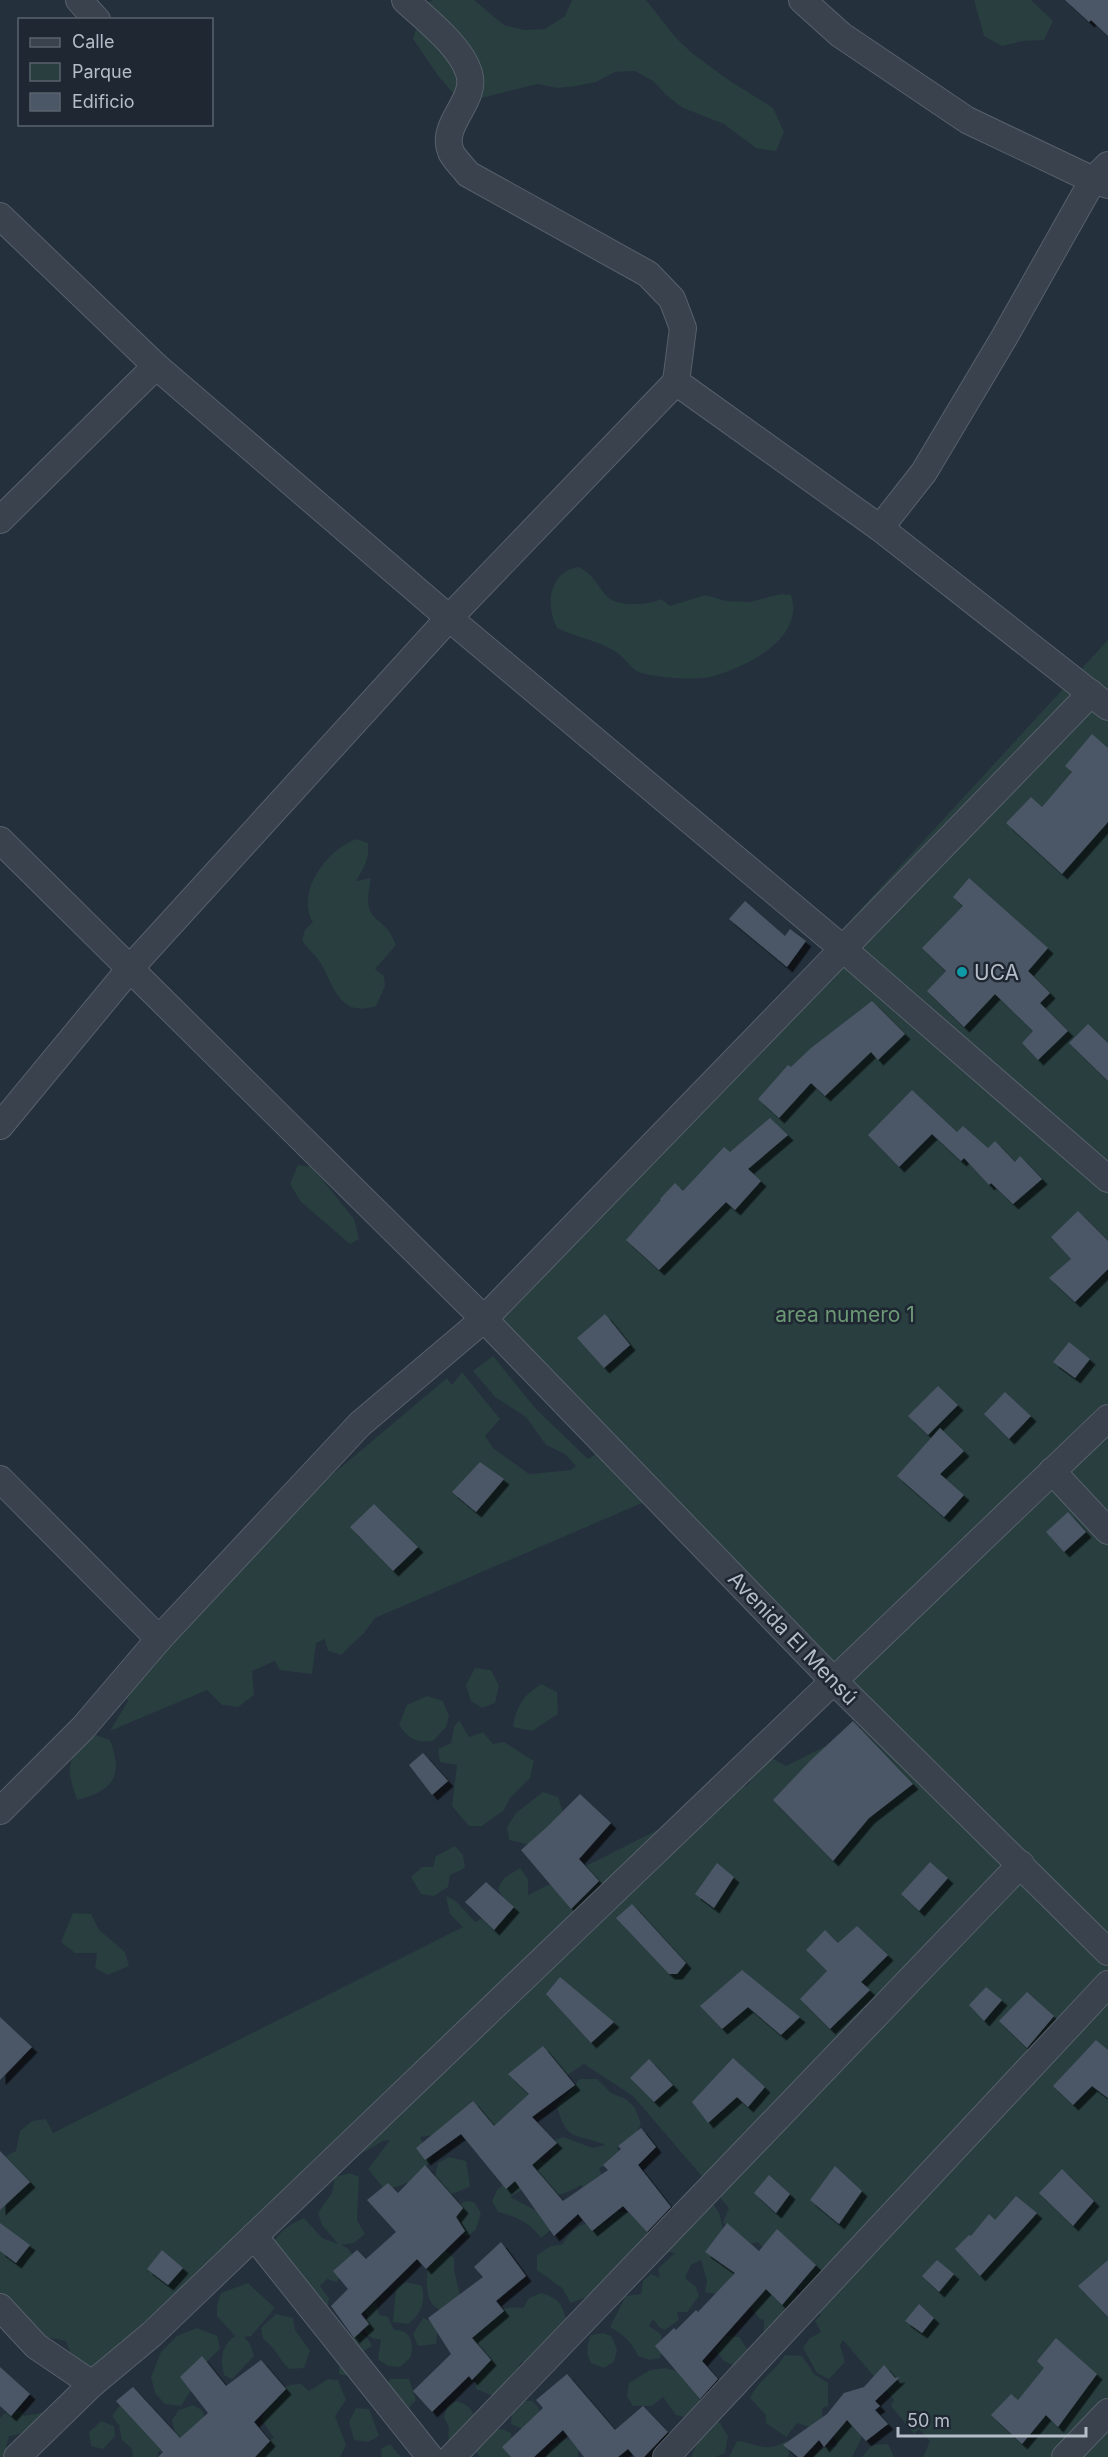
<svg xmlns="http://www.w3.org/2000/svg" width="1108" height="2457" viewBox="0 0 1108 2457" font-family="Inter,sans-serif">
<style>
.green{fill:#283e3f}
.building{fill:#4b5766;filter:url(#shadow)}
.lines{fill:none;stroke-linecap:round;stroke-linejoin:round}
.minor-casing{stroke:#57606b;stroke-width:28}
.minor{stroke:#39424d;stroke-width:26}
.culture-dot{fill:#0f9aa8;stroke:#1e2732;stroke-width:2}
.labels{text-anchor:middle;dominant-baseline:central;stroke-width:5;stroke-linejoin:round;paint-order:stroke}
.poi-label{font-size:21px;fill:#b4bdc8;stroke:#1e2732;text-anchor:start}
.park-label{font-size:21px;fill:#6c9875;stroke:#1e2732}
.street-label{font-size:21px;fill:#b4bdc8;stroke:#1e2732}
</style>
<defs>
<filter id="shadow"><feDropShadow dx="5.5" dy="5.5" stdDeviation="0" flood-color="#0009"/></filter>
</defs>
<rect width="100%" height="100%" fill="#25303d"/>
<g class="green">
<path d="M433 0H474L504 25 524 30 545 29 565 16 572 0H646L676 38 692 53 727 79 773 108 784 132 776 151 756 148 724 124 683 108 667 96 653 81 635 71 615 72 596 82 576 86 557 88 537 84 474 100 453 93 439 77 413 39 424 4Z"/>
<path d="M974 0H1031L1053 21 1044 40 1023 41 1002 46 984 36Z"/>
<path d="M579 567C606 582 597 605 634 604 644 604 652 603 661 599L670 606 705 595 726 601 749 602 781 594 791 595C805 638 748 666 714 676 698 681 662 678 645 674 633 672 629 663 620 655 603 641 576 638 557 628 545 605 549 571 579 567Z"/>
<path d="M1108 640V2457H923L930 2441 919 2429 914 2434 891 2406 894 2400 843 2340 840 2345 845 2362 829 2379 817 2373 803 2348 810 2338 821 2332 815 2321 821 2315 758 2242 750 2244 735 2236 723 2222 729 2208 633 2096 584 2064 560 2080 517 2129 466 2131 420 2137 431 2160C415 2181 411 2183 385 2190L368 2169 390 2140 383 2141 342 2165 135 2337 120 2341 117 2357 101 2370 86 2369 70 2352 66 2341 7 2329 0 2323V2159L16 2151 20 2131 32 2121 46 2119 53 2133 463 1927 450 1914 446 1896 456 1901 475 1922 506 1906 498 1888 504 1878 520 1868 528 1879V1895L749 1784 751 1775 770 1757 786 1766 874 1722 656 1497 375 1618 364 1633 341 1655 328 1651 325 1639 316 1643 312 1674 280 1670 275 1661 252 1671 254 1695 238 1707 222 1705 207 1690 110 1731 128 1701 123 1690 181 1610 289 1511 447 1378 452 1385 462 1372 500 1419 485 1436 493 1448 529 1474 571 1470 576 1466 565 1454 546 1445 526 1417 495 1397 473 1371 493 1356 535 1408 588 1459 607 1447 484 1319Z"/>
<path d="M357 839 368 843C370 859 364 867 356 881L371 878C360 929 384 910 396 945L375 969 384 976 385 986 376 1006C339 1018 335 987 320 962 315 954 307 949 302 940L305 930 313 922C295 892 328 848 357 839Z"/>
<path d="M298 1165 312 1167 354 1219 359 1239 350 1244 301 1202 290 1184Z"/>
<path d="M475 1668 491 1670 499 1686 495 1703 482 1708 471 1701 466 1685Z"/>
<path d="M541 1684 557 1692 558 1714 532 1731 513 1727C516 1706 523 1696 541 1684Z"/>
<path d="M427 1696 443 1701 449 1716 446 1727 433 1741C416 1743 409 1739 399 1725L407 1705Z"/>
<path d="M459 1720 469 1737 483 1732 493 1744 504 1742 534 1761 530 1778 510 1798 504 1810 482 1826H469L452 1806 457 1765 440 1762 438 1749 451 1743 454 1727Z"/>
<path d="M96 1735 110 1740C123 1776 115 1790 77 1800 65 1766 66 1756 96 1735Z"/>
<path d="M543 1792 558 1797 565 1818 534 1846 509 1840 507 1827 516 1813Z"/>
<path d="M455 1846 463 1855 465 1868 450 1875 448 1887 434 1896 421 1894 411 1877 422 1867H433L436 1856Z"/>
<path d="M73 1913 91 1914 99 1930 125 1952 129 1966 108 1975 95 1968 97 1953H75L61 1942Z"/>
<path d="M580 2079H597L611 2093 626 2099 635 2108 641 2123 635 2137 617 2148 621 2154 610 2164 599 2168 602 2176 587 2193 581 2185C557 2199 552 2197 527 2187L510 2197 545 2215 554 2227 541 2238C530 2223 516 2216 498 2212L492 2201 497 2190 537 2153 543 2162 552 2157 550 2142 563 2137 593 2148 605 2145C576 2132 567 2144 557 2106Z"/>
<path d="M449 2157 466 2161 470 2187 443 2197 434 2182 438 2163Z"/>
<path d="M350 2173 359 2177 357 2220 365 2234 354 2243 341 2245 347 2248 354 2256 342 2270 337 2282 327 2279 320 2286 329 2298 327 2314 314 2330 302 2317 296 2301 264 2262C276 2237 278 2230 304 2218L322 2238 338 2244 322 2225 318 2213 332 2193 335 2177Z"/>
<path d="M466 2201 474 2202 481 2213 476 2229 468 2236 454 2233 456 2206Z"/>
<path d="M713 2204C716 2208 719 2212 720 2216 722 2222 722 2229 725 2234 744 2257 787 2275 802 2300 822 2334 784 2351 764 2332V2320L760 2319 745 2300 705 2292 707 2281 701 2260 691 2265 685 2278 696 2287 699 2296 687 2312H677L679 2320 665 2330 659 2327 653 2319 649 2326 661 2334 663 2346 660 2358 650 2360 638 2356C631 2341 624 2335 610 2327L626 2296 641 2294 643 2281 651 2274 660 2278 658 2269 675 2253 665 2251 655 2234C663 2199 683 2209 713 2204Z"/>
<path d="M616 2211C642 2215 649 2215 652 2243L602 2291 571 2303 562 2288 537 2270V2255L551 2246 563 2244C574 2225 586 2221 607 2223Z"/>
<path d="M442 2248 454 2258V2270L462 2303 447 2312C443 2310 437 2309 434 2306 423 2295 428 2271 429 2258Z"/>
<path d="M406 2282 422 2286C426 2302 421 2315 408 2324L393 2322 396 2288Z"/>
<path d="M248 2283 275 2308 251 2336 244 2337 250 2344 254 2356 232 2379 224 2375C220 2359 221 2346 235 2336L217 2316V2306L221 2293Z"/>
<path d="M374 2293 379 2315 388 2317 394 2330C411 2329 415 2344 410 2358L400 2367 388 2366 378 2359 381 2339H375L367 2335 363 2324 368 2317 359 2300Z"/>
<path d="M541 2293C561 2299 562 2304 567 2324L540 2355 520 2363 518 2374 496 2397 476 2389V2370L470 2343C483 2324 496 2303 523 2308L529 2298Z"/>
<path d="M276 2314 293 2318 295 2330 310 2351 304 2368 289 2369C279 2359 275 2347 263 2339L261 2328Z"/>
<path d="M423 2318 435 2323 438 2328 436 2344 418 2346 413 2334Z"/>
<path d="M197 2328 217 2336 220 2349 190 2378 193 2387 181 2406 165 2404 155 2393 151 2377 161 2352 177 2336Z"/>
<path d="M354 2332C364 2334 368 2337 372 2346L364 2351 365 2361 356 2378 339 2374C340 2358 340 2342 354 2332Z"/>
<path d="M603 2333 611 2336 617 2349 614 2362 604 2368 591 2363C586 2353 586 2346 591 2335Z"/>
<path d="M726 2336 739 2337 750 2353 735 2366 724 2361 715 2350Z"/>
<path d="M785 2355 802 2356 814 2374 828 2383V2406L822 2408 823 2424 816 2429 797 2423 786 2437 766 2423V2415L750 2398C760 2378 774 2373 785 2355Z"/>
<path d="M665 2368C691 2374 692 2377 700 2402L693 2419 676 2415 663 2397 652 2406H633L627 2396 629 2383 650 2370Z"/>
<path d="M328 2379 338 2380 346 2400 335 2416 346 2445 340 2457H250L261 2443 274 2438 262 2420C267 2396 275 2385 301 2384L309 2391Z"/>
<path d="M390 2379H409L416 2400 408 2409 384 2388Z"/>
<path d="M456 2401C466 2404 473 2408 475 2419L458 2446 448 2442 449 2427 444 2417 447 2407Z"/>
<path d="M523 2401H532L538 2407 540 2416 523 2429 511 2424C511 2413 514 2407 523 2401Z"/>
<path d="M122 2403 167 2454 159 2451 157 2457H133L132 2449 122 2440 119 2425 112 2416Z"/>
<path d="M193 2405 202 2410 207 2422 178 2445 172 2420 179 2410Z"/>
<path d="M12 2407 21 2411 24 2416 45 2412C35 2423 25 2435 9 2436L6 2447 9 2455 0 2457V2418Z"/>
<path d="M356 2408 369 2409 379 2436 368 2442 354 2440 349 2422Z"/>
<path d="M848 2414 844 2423 854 2420 865 2431 852 2457H813C820 2450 826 2445 836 2447L837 2442 827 2424Z"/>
<path d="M101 2421 114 2426 115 2436 103 2449 91 2446 89 2432Z"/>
<path d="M719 2422 728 2436 725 2453 716 2457H691L705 2426Z"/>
<path d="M503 2429 511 2433 513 2457H480L475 2451 488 2430Z"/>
<path d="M566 2439 579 2440 578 2457H546L553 2445Z"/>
<path d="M737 2441C758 2443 764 2454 786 2441L791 2447 788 2457H729Z"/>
<path d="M390 2444 401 2457H382L381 2449Z"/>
<path d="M888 2444 894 2457H862L872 2445Z"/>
</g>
<g class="building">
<path d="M1065 0H1108V36L1091 20 1089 22Z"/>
<path d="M1092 734 1108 748V822L1062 874 1006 823 1031 797 1042 807 1072 772 1065 766Z"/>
<path d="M969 878 1048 948 1028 971 1050 993 1040 1003 1068 1031 1038 1060 1022 1043 1033 1031 995 994 964 1027 927 991 946 971 922 948 963 906 953 897Z"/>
<path d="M745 901 785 936 790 929 806 941 787 967 729 919Z"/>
<path d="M872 1001 905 1034 878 1060 871 1052 825 1096 811 1083 779 1118 758 1099 788 1065 791 1067 811 1048Z"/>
<path d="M1088 1024 1108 1043V1081L1069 1043Z"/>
<path d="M912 1090 957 1132 963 1126 988 1148 995 1141 1015 1162 1020 1156 1042 1179 1013 1204 991 1183 989 1185 964 1158 961 1161 932 1134 899 1167 868 1135Z"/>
<path d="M770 1118 788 1135 748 1169 761 1181 735 1210 726 1202 659 1270 626 1240 661 1200 660 1199 675 1183 683 1191 724 1147 730 1152Z"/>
<path d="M1078 1211 1108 1241V1269L1075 1302 1049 1278 1071 1259 1051 1237Z"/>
<path d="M605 1314 630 1345 604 1368 577 1338Z"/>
<path d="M1069 1342 1090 1359 1075 1378 1053 1362Z"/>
<path d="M938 1386 958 1405 928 1435 908 1416Z"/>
<path d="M1005 1392 1031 1416 1009 1439 984 1414Z"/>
<path d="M940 1428 964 1451 940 1474 964 1495 944 1517 897 1476Z"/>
<path d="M480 1462 504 1479 476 1512 452 1492Z"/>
<path d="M374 1504 418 1547 393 1571 350 1527Z"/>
<path d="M1068 1512 1086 1532 1064 1552 1046 1532Z"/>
<path d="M853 1721 913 1784 869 1818 833 1861 773 1800 811 1760Z"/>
<path d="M423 1753 448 1781 432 1795 409 1765Z"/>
<path d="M580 1794 611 1823 579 1859 599 1881 571 1909 521 1850 547 1827Z"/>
<path d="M930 1862 948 1878 919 1911 901 1894Z"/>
<path d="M717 1863 734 1877 714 1908 695 1894Z"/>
<path d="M486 1882 514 1907 494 1930 465 1902Z"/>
<path d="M632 1904 686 1963 677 1974H669L616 1918Z"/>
<path d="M857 1926 888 1955 861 1982 870 1990 830 2029 800 1999 827 1971 806 1950 825 1930 838 1943Z"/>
<path d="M742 1970 800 2017 781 2035 748 2007 722 2029 700 2006Z"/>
<path d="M560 1977 614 2022 591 2043 546 1994Z"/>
<path d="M986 1987 1002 2000 984 2021 969 2005Z"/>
<path d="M1027 1992 1054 2016 1027 2048 999 2021Z"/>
<path d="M0 2017 32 2047 0 2080Z"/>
<path d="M1096 2040 1108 2050V2098L1092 2086 1073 2105 1053 2086Z"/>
<path d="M543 2046 575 2085 532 2117 557 2143 532 2165 563 2201 608 2170 603 2165 621 2149 618 2146 641 2128 656 2147 638 2165 671 2207 647 2232 623 2206 592 2231 578 2214 554 2236 515 2181 506 2189 461 2134 425 2160 416 2148 473 2101 494 2126 529 2094 508 2074Z"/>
<path d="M733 2058 765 2087 748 2107 737 2097 708 2123 692 2102Z"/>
<path d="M649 2059 673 2085 654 2102 630 2078Z"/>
<path d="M0 2151 30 2182 0 2210Z"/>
<path d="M425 2165 463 2208 456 2217 465 2231 426 2269 417 2259 361 2314 369 2324 354 2338 331 2306 348 2289 333 2271 357 2250 366 2259 396 2232 367 2200 388 2183 398 2193Z"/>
<path d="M835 2166 862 2191 839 2224 810 2200Z"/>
<path d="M1062 2169 1094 2201 1073 2226 1039 2193Z"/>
<path d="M769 2175 790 2194 776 2213 754 2193Z"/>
<path d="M1016 2196 1037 2213 980 2276 955 2249 969 2235 971 2236 989 2214 995 2220Z"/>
<path d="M0 2223 30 2245 16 2263 0 2251Z"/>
<path d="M727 2223 759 2251 777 2229 816 2265 782 2305 766 2289 702 2361 718 2379 700 2399 655 2346 674 2328 676 2330 696 2310 698 2312 735 2273 705 2252Z"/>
<path d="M501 2242 526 2276 496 2301 504 2311 472 2338 491 2360 472 2380 469 2376 432 2412 413 2391 451 2354 428 2318 483 2277 474 2267Z"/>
<path d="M162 2250 183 2268 168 2285 147 2269Z"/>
<path d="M937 2260 954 2274 939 2292 922 2276Z"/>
<path d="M1108 2260V2317L1078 2286Z"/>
<path d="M919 2304 934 2318 922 2333 905 2321Z"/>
<path d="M1056 2338 1097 2374 1058 2427 1046 2415 1022 2444 991 2415 1011 2394 1018 2400 1044 2368 1037 2361Z"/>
<path d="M202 2356 226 2386 261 2360 286 2389 254 2422 270 2441 255 2457H158L163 2452 116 2401 133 2387 180 2438 208 2413 180 2377Z"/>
<path d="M884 2365 895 2378 900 2377 875 2401 880 2406 875 2410 888 2424 866 2441 847 2420 824 2447 819 2440 803 2457H798L783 2445 827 2414 844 2393 864 2387Z"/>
<path d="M0 2367 30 2394 11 2416 0 2406Z"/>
<path d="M567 2374 615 2430 643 2406 668 2432 644 2457H635L628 2449 618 2457H584L563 2430 534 2457H511L502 2447 543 2408 536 2400Z"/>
</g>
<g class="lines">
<defs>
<g id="minor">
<path d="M79 0 97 20"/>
<path d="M405 0C425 19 461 46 469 73 478 101 439 124 451 152 454 159 463 167 468 174L648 274 672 299 683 328 676 382 880 528 1108 707"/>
<path d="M802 0 841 35 967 120 1093 180 1108 185"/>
<path d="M0 216 156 366 449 618 842 948 1108 1179"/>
<path d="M0 520 156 366"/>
<path d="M880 528 924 472 1005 336 1093 180 1108 165"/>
<path d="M0 840 484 1319 833 1680 1108 1952"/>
<path d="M0 1126 133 965 449 618 676 382"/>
<path d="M1052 1471 1108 1531"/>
<path d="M0 1479 159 1639"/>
<path d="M0 1811 83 1728 159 1639 360 1424 484 1319 1091 693"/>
<path d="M254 2236 430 2457"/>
<path d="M0 2307 36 2346 92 2384"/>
<path d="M17 2457 92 2384 152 2334 1108 1418"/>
<path d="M452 2457 1021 1864"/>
<path d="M666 2457 1108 1984"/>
<path d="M1065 2457 1108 2412"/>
</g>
</defs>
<use href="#minor" class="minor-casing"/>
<use href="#minor" class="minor"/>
</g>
<circle class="culture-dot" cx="962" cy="972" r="6"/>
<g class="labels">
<g class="poi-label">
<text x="974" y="972">UCA</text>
</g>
<g class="park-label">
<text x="845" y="1314">area numero 1</text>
</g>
<g class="street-label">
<text transform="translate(793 1638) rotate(46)">Avenida El Mensú</text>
</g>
</g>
<rect x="18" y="18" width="195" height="108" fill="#1e2732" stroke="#5a636e" stroke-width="1.5"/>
<rect x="30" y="38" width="30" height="9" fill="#39424d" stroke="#5a636e" stroke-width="1.5"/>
<text x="72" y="48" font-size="18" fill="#b4bdc8">Calle</text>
<rect x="30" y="63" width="30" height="18" fill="#283e3f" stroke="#5a636e" stroke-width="1.5"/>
<text x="72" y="78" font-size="18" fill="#b4bdc8">Parque</text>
<rect x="30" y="93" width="30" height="18" fill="#4b5766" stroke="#5a636e" stroke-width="1.5"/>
<text x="72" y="108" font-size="18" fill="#b4bdc8">Edificio</text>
<path d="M898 2427v9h188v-9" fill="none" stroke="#b4bdc8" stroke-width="3"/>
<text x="907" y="2427" font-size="18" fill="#b4bdc8" stroke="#1e2732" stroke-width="4.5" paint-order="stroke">50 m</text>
</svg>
